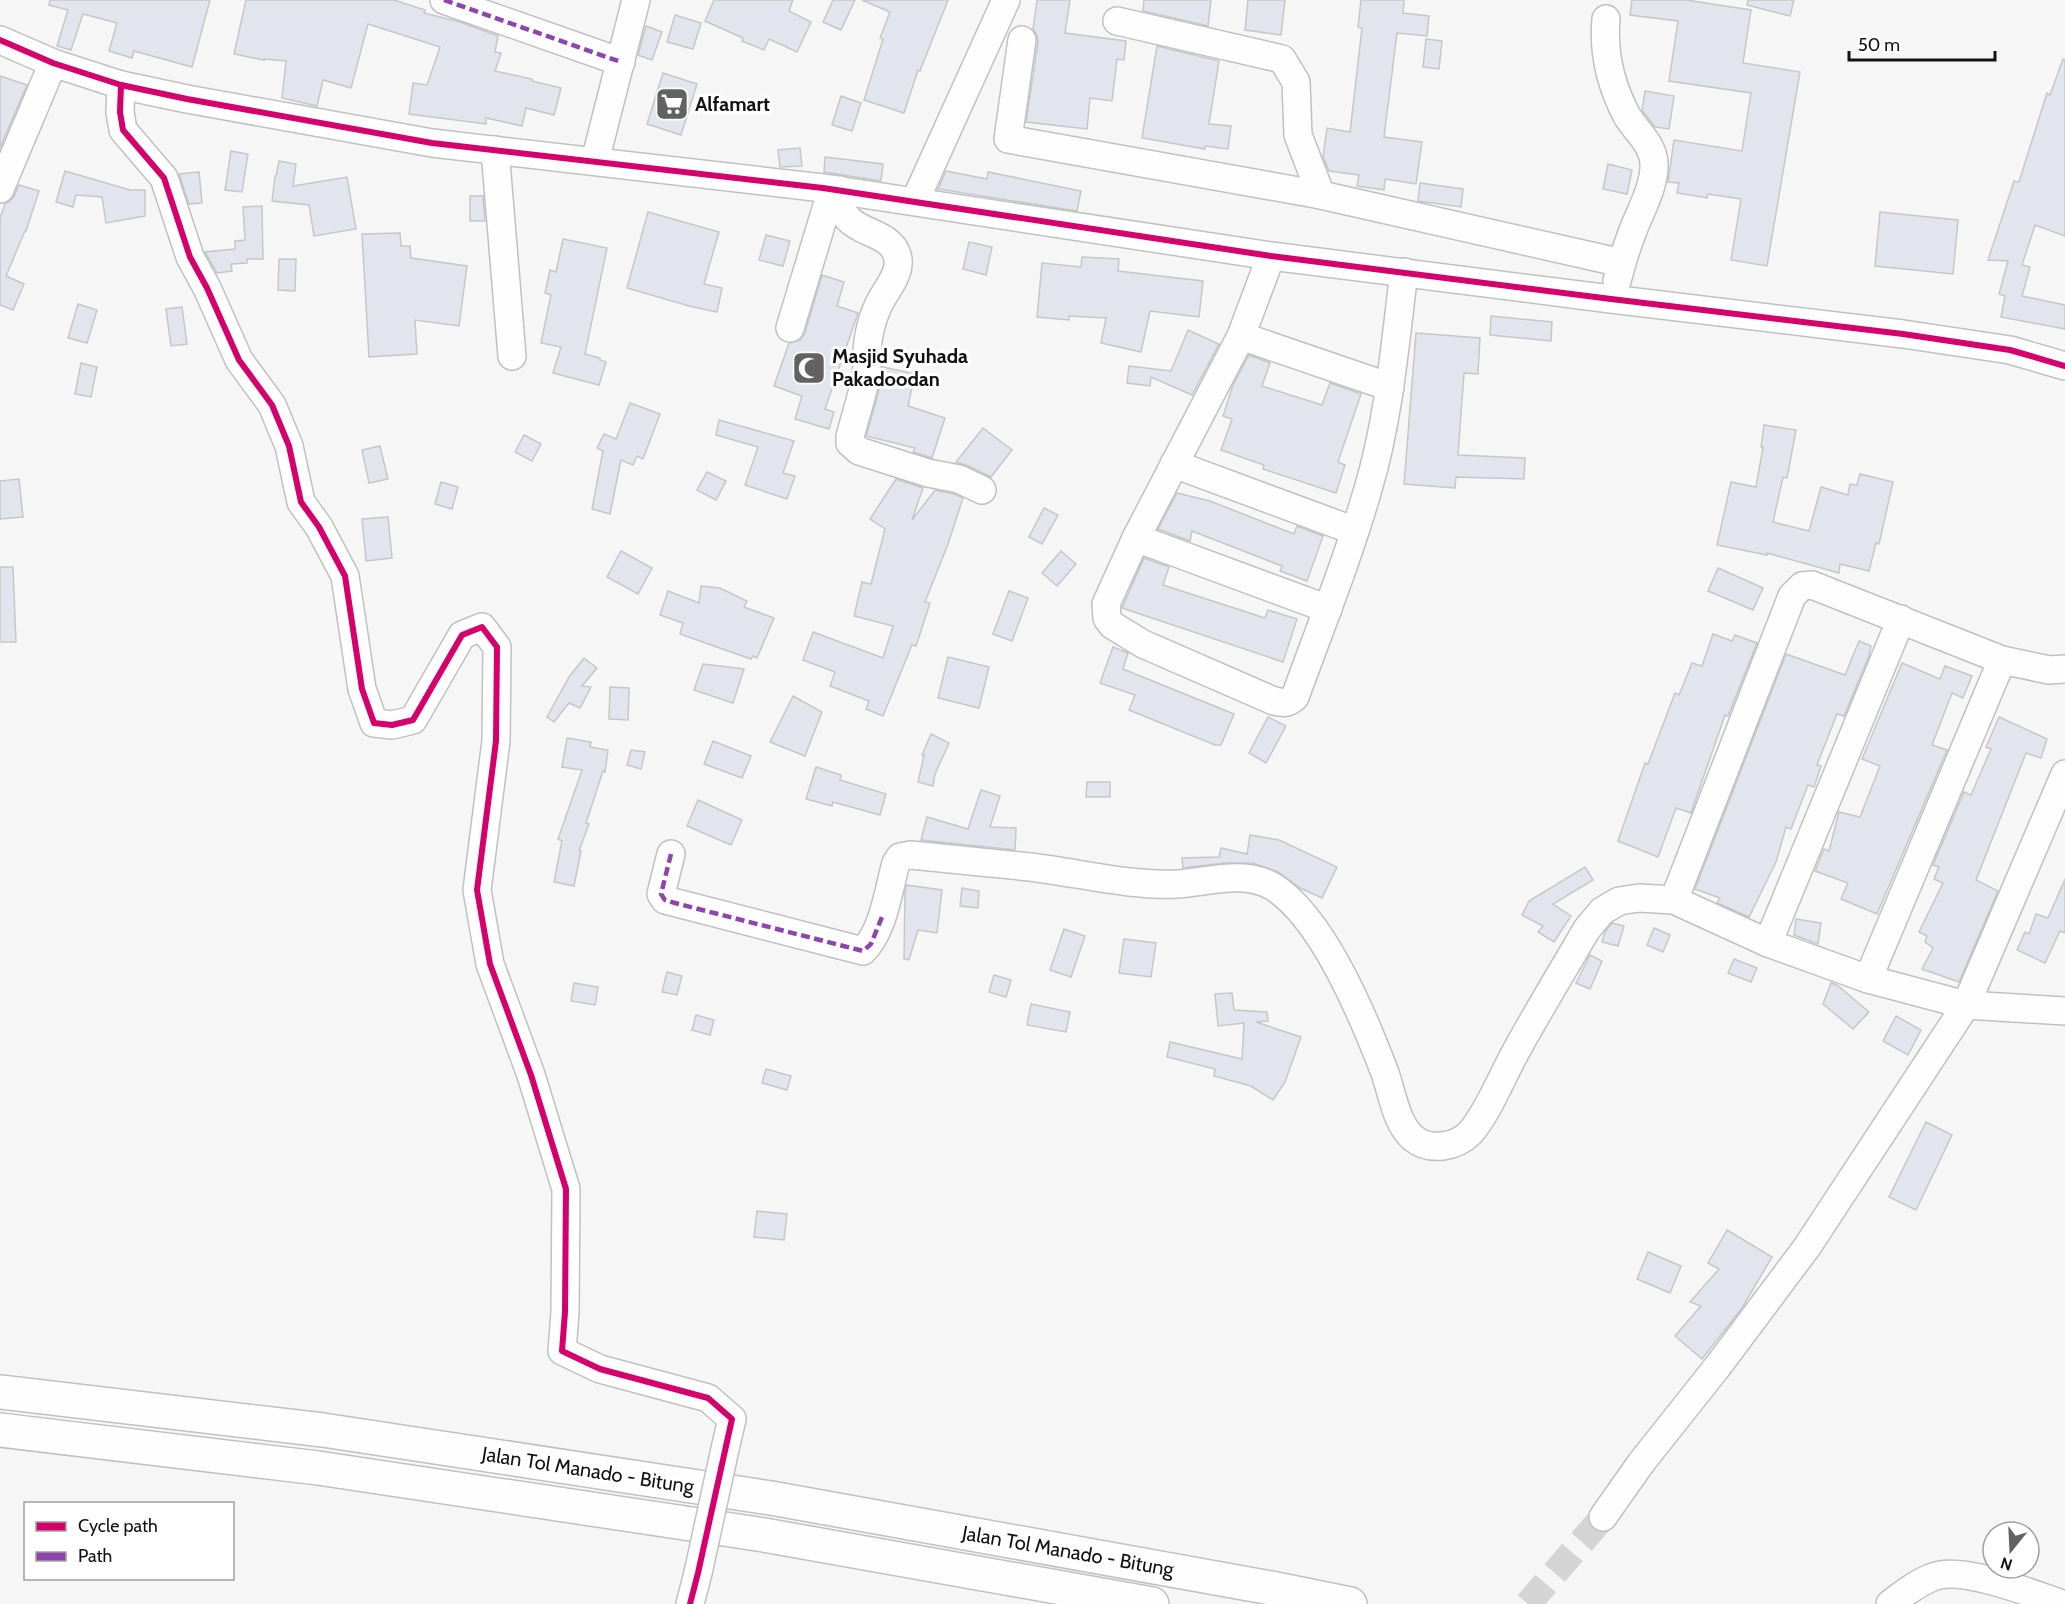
<svg xmlns="http://www.w3.org/2000/svg" width="2065" height="1604" viewBox="0 0 2065 1604" font-family="Cabin,sans-serif">
<style>
.building{fill:#e2e4ee;stroke:#c7c7c7;stroke-width:1.5}
.lines{fill:none;stroke-linecap:round;stroke-linejoin:round}
.minor-tunnel{stroke:#d4d4d4;stroke-width:27;stroke-dasharray:27 14;stroke-linecap:butt}
.minor-casing{stroke:#c1c1c1;stroke-width:30}
.highway-casing{stroke:#c1c1c1;stroke-width:36}
.minor{stroke:#fefefe;stroke-width:27}
.highway{stroke:#fefefe;stroke-width:33}
.minor-bridge-casing{stroke:#c1c1c1;stroke-width:30;stroke-linecap:butt}
.minor-bridge{stroke:#fefefe;stroke-width:27}
.quiet{stroke:#8e44ad;stroke-width:4.5;stroke-dasharray:9 4.5;stroke-linecap:butt}
.cycleway-casing{stroke:#fff;stroke-width:10}
.cycleway{stroke:#d6006c;stroke-width:6}
.labels{text-anchor:middle;dominant-baseline:central;stroke-width:6;stroke-linejoin:round;paint-order:stroke}
.poi-label{font-size:20px;font-weight:bold;fill:#121213;stroke:#fff;text-anchor:start}
.street-label{font-size:20px;fill:#121213;stroke:#fff}
</style>
<rect width="100%" height="100%" fill="#f6f6f6"/>
<g class="building">
<path d="M50 0H210L192 67 134 51 132 58 109 51 117 23 83 14 71 50 57 46 68 10 49 5Z"/>
<path d="M246 0H394L425 10 424 13 460 22 498 36 495 52 501 53 495 71 532 79V81L561 88 554 115 526 108 522 126 486 118V124L409 114 413 83 427 85 440 47 368 24 351 88 323 80 317 106 282 98 286 61 264 59V60L234 54Z"/>
<path d="M714 0H793L789 11 811 22 797 52 769 39 764 50 742 41 743 38 705 21Z"/>
<path d="M833 0H855L841 30 823 22Z"/>
<path d="M862 0H948L920 71 918 70 904 113 864 100 883 39 880 38 890 12Z"/>
<path d="M1037 0H1070L1065 33 1126 41 1124 60 1117 59 1112 101 1090 98 1087 129 1026 122 1038 42 1037 35 1033 29Z"/>
<path d="M1144 0H1211L1208 26 1143 11Z"/>
<path d="M1248 0H1285L1281 35 1245 30Z"/>
<path d="M1361 0H1404L1403 13 1429 16 1427 36 1397 33 1384 137 1422 142 1416 184 1385 179 1384 190 1357 186 1359 175 1329 171 1323 157 1327 128 1350 132 1362 28 1358 27Z"/>
<path d="M1632 0H1686L1751 10 1743 63 1800 72 1767 266 1731 260 1741 199 1708 194 1707 198 1677 193 1679 183 1668 182 1674 140 1742 151 1751 93 1669 81 1678 21 1630 15Z"/>
<path d="M1748 0H1794L1790 16 1747 5Z"/>
<path d="M675 15 701 23 693 49 667 42Z"/>
<path d="M646 26 662 32 652 60 638 55Z"/>
<path d="M1426 39 1442 41 1439 69 1423 67Z"/>
<path d="M1157 46 1219 61 1209 124 1231 126 1228 149 1205 146V149L1142 138Z"/>
<path d="M2063 59 2065 60V236L2035 225 2022 265 2030 267 2022 296 2065 305V329L2001 317 2005 296 1999 294 2008 261 1988 260 2014 181 2019 182 2047 93 2050 95Z"/>
<path d="M663 73 697 84 681 135 647 124Z"/>
<path d="M0 76 27 85 0 148Z"/>
<path d="M1645 91 1674 96 1669 129 1655 127 1642 110Z"/>
<path d="M841 96 861 103 852 131 832 125Z"/>
<path d="M800 148 802 166 780 167 778 150Z"/>
<path d="M231 151 248 154 242 192 225 190Z"/>
<path d="M825 157 883 164 881 181 824 172Z"/>
<path d="M279 161 296 164 293 186 347 177 356 229 314 236 309 205 272 201 275 176H276Z"/>
<path d="M1608 164 1632 170 1627 194 1603 189Z"/>
<path d="M65 171 130 190H145V216L106 223 102 197 76 195 73 207 56 202Z"/>
<path d="M946 171 987 179 988 172 1081 191 1077 211 938 189Z"/>
<path d="M199 172 202 203 189 204 179 174Z"/>
<path d="M1420 183 1463 189 1461 207 1418 201Z"/>
<path d="M19 185 39 191 26 231H25L6 276 24 284 13 310 0 305V218L5 204 10 201 14 196Z"/>
<path d="M470 196H483L485 221H470Z"/>
<path d="M262 206 263 259H247V263L231 264 232 271 217 273 205 252 235 249V241L245 240 243 207Z"/>
<path d="M648 212 719 232 704 284 722 288 717 312 689 306 627 288Z"/>
<path d="M1880 212 1958 220 1953 274 1875 266Z"/>
<path d="M400 233 401 246H410L411 258 467 266 459 326 415 320 417 354 369 357 362 234Z"/>
<path d="M766 235 790 241 783 266 759 260Z"/>
<path d="M563 239 607 248 585 354 600 358V360L606 362 599 385 553 373 561 347 541 343 551 295 545 293 550 270 556 272Z"/>
<path d="M969 242 992 247 986 275 963 269Z"/>
<path d="M1082 257 1119 259 1118 271 1203 281 1199 317 1150 311 1141 352 1101 343 1106 318 1069 316V320L1037 317 1042 263 1081 267Z"/>
<path d="M279 259H296L295 291 278 290Z"/>
<path d="M822 275 844 282 837 306 858 313 825 409 834 412 829 429 795 419 802 396 774 386 789 343 800 340 805 333Z"/>
<path d="M78 304 97 310 87 343 68 338Z"/>
<path d="M182 307 187 344 171 346 166 309Z"/>
<path d="M1491 316 1552 322 1551 341 1490 335Z"/>
<path d="M1188 330 1219 344 1192 395 1151 377 1150 386 1127 383 1129 366 1171 371Z"/>
<path d="M1416 333 1480 338 1478 374 1464 373 1458 455 1525 458 1524 479 1456 477 1455 488 1404 484Z"/>
<path d="M1249 355 1270 363 1262 386 1322 405 1330 383 1361 394 1338 462 1345 465 1336 493 1263 469 1264 465 1221 450 1232 419 1223 416 1233 385Z"/>
<path d="M81 363 97 367 91 397 75 394Z"/>
<path d="M883 367 915 374 908 406 945 418 932 458 913 452 915 448 866 436 878 394Z"/>
<path d="M630 403 660 414 643 459 637 456 633 465 621 460 610 514 592 509 603 451 597 448 604 434 616 439Z"/>
<path d="M719 420 794 441 783 473 795 476 787 499 745 485 758 447 716 435Z"/>
<path d="M1764 425 1796 430 1787 478 1783 477 1773 522 1809 531 1821 487 1848 495 1850 484 1857 485 1860 474 1893 482 1879 544 1876 543 1869 571 1840 564 1839 573 1767 553V555L1717 545 1731 482 1756 487 1763 447H1761Z"/>
<path d="M983 428 1012 450 991 477 966 465 956 462Z"/>
<path d="M524 435 541 444 532 461 515 452Z"/>
<path d="M380 446 388 479 369 483 362 450Z"/>
<path d="M707 472 726 481 716 500 697 490Z"/>
<path d="M19 479 23 517 0 519V481Z"/>
<path d="M896 479 923 488 912 520 935 490 954 494 963 498 948 544 925 602 930 603 916 646 912 645 883 716 866 709 869 701 830 686 835 672 803 660 813 632 883 658 893 626 854 616 862 582 871 584 885 529 870 519Z"/>
<path d="M441 482 458 487 452 509 435 504Z"/>
<path d="M1177 493 1210 501 1294 534 1297 526 1323 536 1307 581 1280 571 1282 566 1192 531 1190 541 1158 529Z"/>
<path d="M1044 508 1058 515 1042 544 1029 537Z"/>
<path d="M388 517 392 558 366 561 362 519Z"/>
<path d="M621 551 652 568 638 594 607 577Z"/>
<path d="M1061 551 1076 564 1057 586 1042 573Z"/>
<path d="M1144 558 1169 567 1163 585 1265 618 1268 610 1297 619 1283 662 1122 608Z"/>
<path d="M0 567H13L16 642H0Z"/>
<path d="M1718 568 1763 588 1753 610 1708 591Z"/>
<path d="M701 586 720 588 747 601 744 607 774 618 757 658 753 656 751 659 680 634 683 623 660 615 668 591 699 603Z"/>
<path d="M1009 591 1028 598 1012 641 993 634Z"/>
<path d="M1713 634 1732 641 1735 635 1757 643 1728 716 1725 715 1691 813 1676 808 1658 857 1618 841 1645 763 1648 764 1675 693 1679 695 1692 663 1702 666Z"/>
<path d="M1859 641 1871 646 1869 656 1844 716 1837 714 1817 765 1821 766 1814 787 1808 785 1791 829 1786 827 1776 862 1749 917 1717 903 1720 898 1695 889 1786 654 1845 675Z"/>
<path d="M1113 647 1128 653 1123 669 1234 714 1221 745H1215L1129 710 1135 695 1100 683Z"/>
<path d="M948 657 989 667 979 708 938 698Z"/>
<path d="M584 658 597 668 582 686 591 687 580 708 569 703 554 722 547 717 569 677Z"/>
<path d="M1902 663 1940 679 1945 666 1972 676 1963 698 1952 693 1932 745 1947 750 1877 914 1841 899 1848 883 1815 871 1824 849 1829 851 1839 812 1860 817 1880 766 1862 759Z"/>
<path d="M703 664 744 669 733 703 694 690Z"/>
<path d="M610 687 629 688 628 720 609 719Z"/>
<path d="M793 696 822 712 805 756 770 742Z"/>
<path d="M1268 717 1286 726 1266 763 1249 753Z"/>
<path d="M1999 717 2047 739 2041 758 2026 753 1976 880 1998 891 1959 982 1922 969 1933 948 1925 942 1927 936 1919 932 1943 883 1934 879 1939 867 1933 865 1964 792 1971 795 1991 749 1986 747Z"/>
<path d="M931 734 949 743 935 774 933 786 918 782 924 755H922Z"/>
<path d="M567 738 591 742 590 747 608 750 605 772 603 771 586 823 589 824 579 851H581L574 886 554 882 562 841 558 839 582 770 562 767Z"/>
<path d="M713 741 751 756 742 778 704 764Z"/>
<path d="M631 750 645 752 641 769 627 765Z"/>
<path d="M816 767 841 775 840 780 886 794 880 815 833 802 832 806 806 799Z"/>
<path d="M1087 782H1110V797H1086Z"/>
<path d="M981 790 1000 796 990 827 1016 828 1015 850 921 840 927 817 968 829Z"/>
<path d="M698 800 742 820 731 845 687 826Z"/>
<path d="M1250 835 1279 840 1337 867 1322 898 1300 888 1278 872 1253 863H1225L1183 868 1182 858 1219 857 1221 848 1247 854Z"/>
<path d="M1585 867 1593 880 1553 904 1571 916 1554 942 1538 932 1543 926 1522 915 1529 901Z"/>
<path d="M2065 879V933L2060 931 2045 963 2017 950 2025 932 2029 934 2036 914 2048 918Z"/>
<path d="M907 885 942 890 937 933 918 930 909 960 904 959 905 892Z"/>
<path d="M962 888 979 891 978 908 960 906Z"/>
<path d="M1796 919 1821 923 1818 944 1794 935Z"/>
<path d="M1612 923 1624 926 1618 946 1602 942 1605 932Z"/>
<path d="M1654 928 1670 935 1663 952 1647 945Z"/>
<path d="M1064 929 1085 936 1071 977 1050 970Z"/>
<path d="M1124 939 1156 943 1151 977 1119 973Z"/>
<path d="M1590 955 1602 961 1590 989 1576 983Z"/>
<path d="M1734 959 1757 968 1751 982 1728 973Z"/>
<path d="M667 972 682 976 677 995 662 992Z"/>
<path d="M994 975 1011 980 1006 997 989 992Z"/>
<path d="M574 983 598 987 595 1005 571 1001Z"/>
<path d="M1831 983 1837 985 1869 1012 1853 1029 1823 1004Z"/>
<path d="M1232 993 1234 1010 1267 1012 1268 1021 1256 1022 1301 1037 1285 1082 1273 1100 1251 1086 1214 1076 1215 1069 1167 1057 1170 1042 1242 1059 1244 1023 1218 1026 1215 994Z"/>
<path d="M1031 1004 1070 1012 1066 1032 1027 1025Z"/>
<path d="M696 1015 714 1020 710 1035 692 1030Z"/>
<path d="M1896 1016 1921 1030 1908 1055 1883 1041Z"/>
<path d="M766 1069 791 1076 787 1090 762 1083Z"/>
<path d="M1926 1122 1952 1135 1916 1210 1889 1197Z"/>
<path d="M757 1211 787 1214 784 1240 754 1237Z"/>
<path d="M1727 1230 1772 1257 1742 1308 1702 1359 1675 1336 1701 1306 1690 1302 1719 1269 1708 1263Z"/>
<path d="M1648 1252 1681 1266 1670 1293 1637 1279Z"/>
</g>
<g class="lines">
<path class="minor-tunnel" d="M1528 1604 1603 1517"/>
<defs>
<g id="minor">
<path d="M444 0 621 62"/>
<path d="M1606 19C1603 52 1611 86 1627 116 1636 131 1653 144 1654 163 1655 187 1640 211 1632 233 1626 249 1621 265 1617 281"/>
<path d="M1117 21 1282 59 1296 82 1298 135 1321 195 1622 263"/>
<path d="M0 40 53 63 121 85 187 99 432 143 823 188 1271 256 1611 299 1903 334 2010 350 2065 366"/>
<path d="M1022 40 1008 139 1321 195"/>
<path d="M121 85 120 112 123 130 164 178 190 257 207 288 239 360 272 405 289 446 301 502 319 527 345 576 362 689 374 723 392 725 413 720 462 635 482 627 497 647 496 741 477 890 490 964 531 1075 566 1189 565 1312 562 1351 600 1369 708 1398 732 1419 725 1449"/>
<path d="M495 150 512 356"/>
<path d="M595 161 636 0"/>
<path d="M0 189 53 63"/>
<path d="M840 190C836 238 888 225 897 255 903 273 885 290 878 306 872 319 868 336 867 351 867 358 868 366 866 374 863 395 855 416 850 437V443L859 451 928 473 959 479 982 490"/>
<path d="M915 201 1006 0"/>
<path d="M1271 256 1241 336 1136 538 1106 604 1107 618 1112 625 1143 644 1274 701C1283 703 1288 704 1295 697 1320 628 1348 559 1368 489 1389 419 1395 344 1404 272"/>
<path d="M790 328 832 189"/>
<path d="M1241 336 1390 387"/>
<path d="M1174 464 1355 531"/>
<path d="M1136 538 1328 609"/>
<path d="M671 854 661 894 665 900 863 951C884 930 888 891 896 863L900 857 911 855C951 859 990 863 1030 867 1080 873 1127 886 1178 884 1208 882 1243 870 1272 886 1323 917 1364 1018 1385 1073 1392 1093 1396 1123 1413 1138 1430 1152 1456 1147 1470 1133 1486 1116 1503 1075 1515 1053 1538 1011 1563 970 1587 929L1602 911 1619 901 1639 898 1674 900 1768 943 1868 979 1966 1005 2065 1011"/>
<path d="M1674 900 1792 596 1802 586 1812 585 2002 660 2049 670 2065 669"/>
<path d="M1768 943 1901 619"/>
<path d="M1868 979 2002 660"/>
<path d="M1603 1517 1641 1463 1718 1366 1807 1247 1966 1005 2065 774"/>
<path d="M690 1604 698 1573"/>
<path d="M1890 1604C1903 1594 1917 1583 1933 1577 1961 1565 2033 1594 2062 1604"/>
</g>
<g id="highway">
<path d="M0 1392 323 1430 771 1498 1271 1588 1350 1604"/>
<path d="M0 1430 318 1468 764 1535 1152 1604"/>
</g>
</defs>
<use href="#minor" class="minor-casing"/>
<use href="#highway" class="highway-casing"/>
<use href="#minor" class="minor"/>
<use href="#highway" class="highway"/>
<defs>
<path id="minor-bridge" d="M698 1573 725 1449"/>
</defs>
<use href="#minor-bridge" class="minor-bridge-casing"/>
<use href="#minor-bridge" class="minor-bridge"/>
<g class="quiet">
<path d="M444 0 621 62"/>
<path d="M671 854 661 894 665 900 675 903 863 951 871 944 882 917"/>
</g>
<defs>
<g id="cycleway">
<path d="M0 40 53 63 121 85 187 99 432 143 823 188 1271 256 1611 299 1903 334 2010 350 2065 366"/>
<path d="M121 85 120 112 123 130 164 178 190 257 207 288 239 360 272 405 289 446 301 502 319 527 345 576 362 689 374 723 392 725 413 720 462 635 482 627 497 647 496 741 477 890 490 964 531 1075 566 1189 565 1312 562 1351 600 1369 708 1398 732 1419 698 1573 690 1604"/>
</g>
</defs>
<use href="#cycleway" class="cycleway-casing"/>
<use href="#cycleway" class="cycleway"/>
</g>
<defs>
<symbol id="supermarket-square" viewBox="-11 -11 22 22"><rect x="-9" y="-9" width="18" height="18" rx="4" fill="#626262" stroke="#fff"/><path d="M-6-5.5h2.5l.6 2H6L4.5 2H-2.5L-4.4-4H-6ZM-1.5 3.2a1.3 1.3 0 1 0 .1 0ZM3 3.2a1.3 1.3 0 1 0 .1 0Z" fill="#fff"/></symbol>
<symbol id="mosque-square" viewBox="-11 -11 22 22"><rect x="-9" y="-9" width="18" height="18" rx="4" fill="#626262" stroke="#fff"/><path d="M3.5-4.9A6 6 0 1 0 3.5 4.9A5 5 0 1 1 3.5-4.9Z" fill="#fff"/></symbol>
</defs>
<g fill-rule="evenodd">
<use href="#supermarket-square" x="653" y="85" width="38" height="38"/>
<use href="#mosque-square" x="790" y="349" width="38" height="38"/>
</g>
<g class="labels">
<g class="poi-label">
<text x="695" y="104">Alfamart</text>
<text x="832" y="356">Masjid Syuhada<tspan x="832" dy="23">Pakadoodan</tspan></text>
</g>
<g class="street-label">
<text transform="translate(588 1470) rotate(9)">Jalan Tol Manado - Bitung</text>
<text transform="translate(1068 1551) rotate(10)">Jalan Tol Manado - Bitung</text>
</g>
</g>
<rect x="24" y="1502" width="210" height="78" fill="#ffffff" stroke="#a0a0a1" stroke-width="1.5"/>
<rect x="36" y="1522" width="30" height="9" fill="#d6006c" stroke="#a0a0a1" stroke-width="1.5"/>
<text x="78" y="1532" font-size="18" fill="#121213">Cycle path</text>
<rect x="36" y="1552" width="30" height="9" fill="#8e44ad" stroke="#a0a0a1" stroke-width="1.5"/>
<text x="78" y="1562" font-size="18" fill="#121213">Path</text>
<g transform="translate(2011 1550) rotate(198)"><circle r="28" fill="#ffffff" stroke="#a0a0a1" stroke-width="1.5"/>
<path d="M0-4.5L10 22L0 15L-10 22Z" fill="#626262"/>
<text y="-9" font-size="16" font-weight="bold" text-anchor="middle" fill="#121213">N</text>
</g>
<path d="M1849 51v9h146v-9" fill="none" stroke="#121213" stroke-width="3"/>
<text x="1858" y="51" font-size="18" fill="#121213" stroke="#ffffff" stroke-width="4.5" paint-order="stroke">50 m</text>
</svg>
